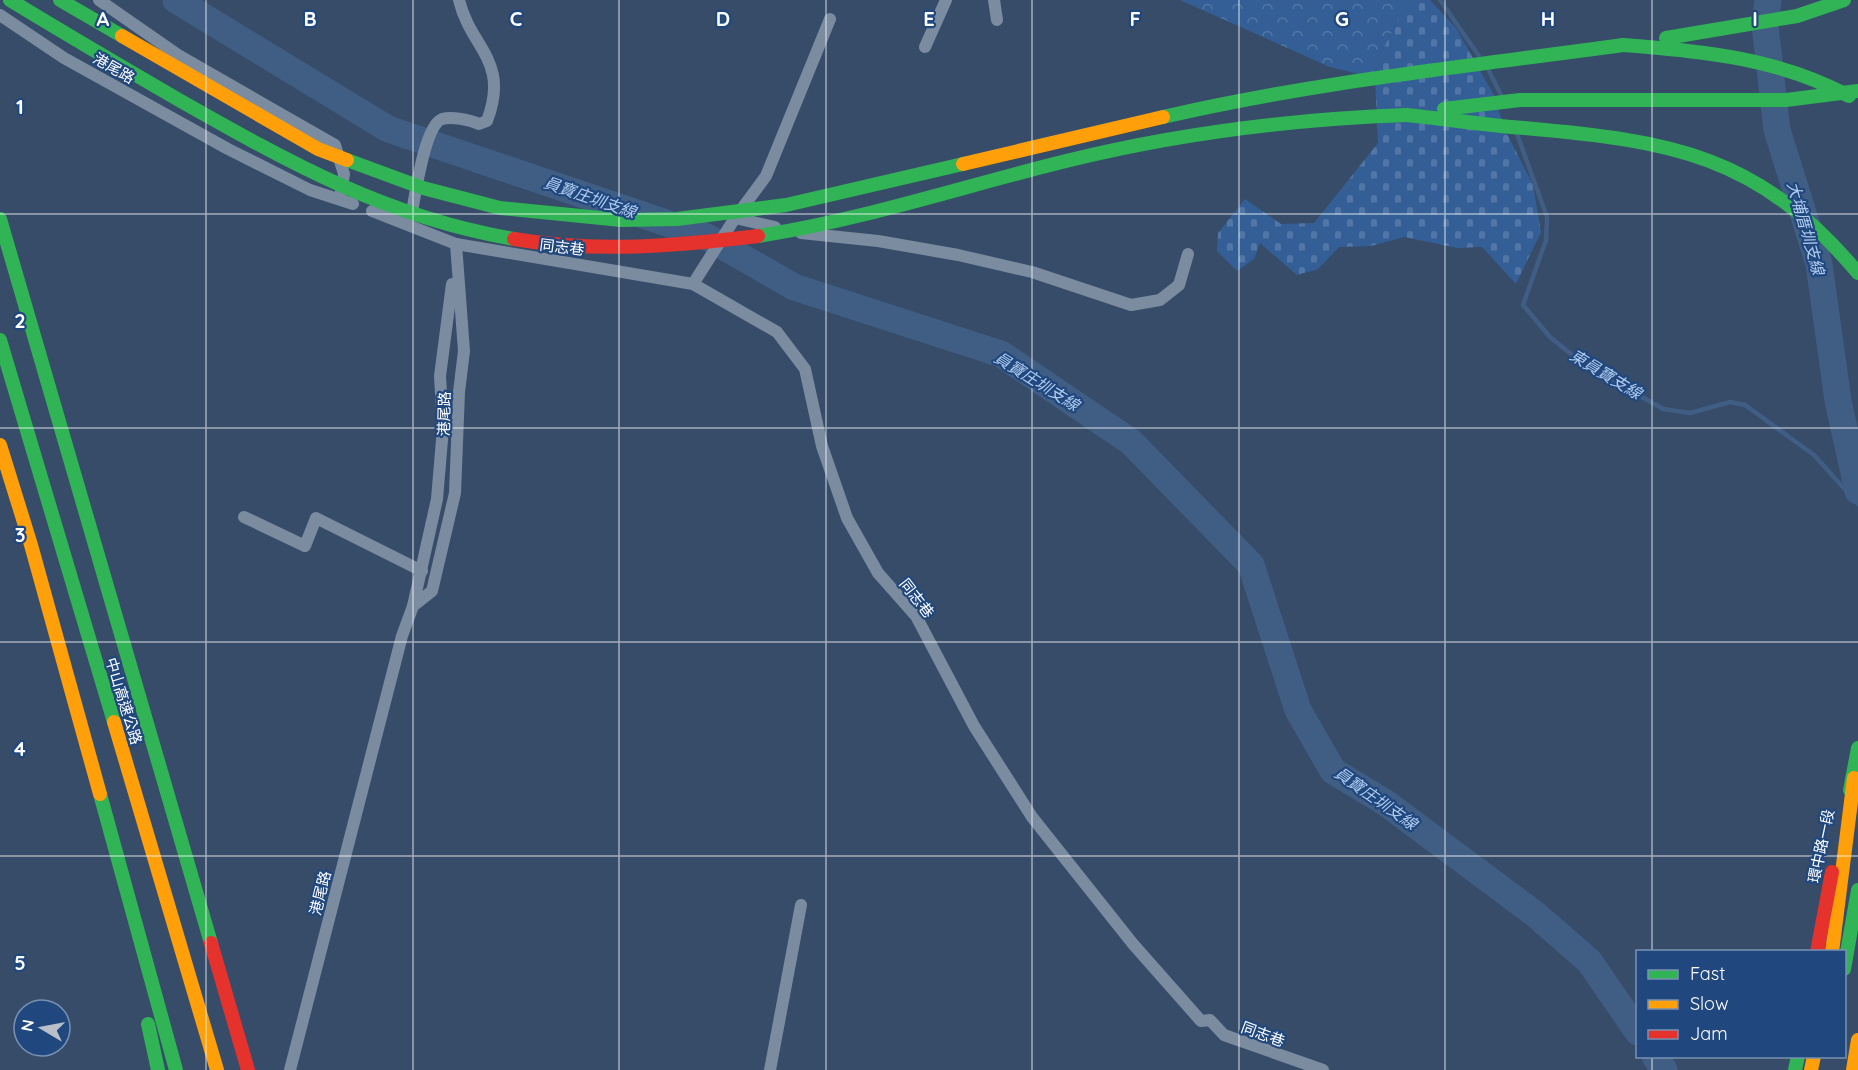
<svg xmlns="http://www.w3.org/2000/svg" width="1858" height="1070" viewBox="0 0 1858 1070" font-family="Quicksand,'Noto Sans TC',sans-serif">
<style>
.forest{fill:url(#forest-crowns)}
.cemetery{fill:url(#cemetery-stones)}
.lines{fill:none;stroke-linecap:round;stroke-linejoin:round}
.stream{stroke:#405d84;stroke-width:4.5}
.river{stroke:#405d84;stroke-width:27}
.street{stroke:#7b8ca0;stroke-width:12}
.fast{stroke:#30b455;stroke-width:14}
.slow{stroke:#ff9f0a;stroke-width:14}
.jam{stroke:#e5322d;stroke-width:14}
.fast-bridge{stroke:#30b455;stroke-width:14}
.slow-bridge{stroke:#ff9f0a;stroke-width:14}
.jam-bridge{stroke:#e5322d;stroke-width:14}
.grid{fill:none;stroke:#fff;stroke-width:1.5;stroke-opacity:0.55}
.labels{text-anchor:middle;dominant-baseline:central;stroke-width:4.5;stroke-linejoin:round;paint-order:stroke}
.street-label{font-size:15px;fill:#fff;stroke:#20487f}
.water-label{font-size:16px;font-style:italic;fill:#b0ccef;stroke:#20487f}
.grid-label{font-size:20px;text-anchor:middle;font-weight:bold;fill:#fff;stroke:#20487f;stroke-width:4.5;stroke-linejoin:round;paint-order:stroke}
</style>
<defs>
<pattern id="forest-crowns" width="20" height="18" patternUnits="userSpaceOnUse" patternTransform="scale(1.5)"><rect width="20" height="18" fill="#345f96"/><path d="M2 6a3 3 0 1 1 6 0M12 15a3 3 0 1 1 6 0" fill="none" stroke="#5277a6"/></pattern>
<pattern id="cemetery-stones" width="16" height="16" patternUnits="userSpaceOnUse" patternTransform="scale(1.5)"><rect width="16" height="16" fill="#345f96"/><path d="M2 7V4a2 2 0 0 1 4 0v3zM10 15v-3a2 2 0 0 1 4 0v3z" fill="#5277a6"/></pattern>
</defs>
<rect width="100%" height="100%" fill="#364c69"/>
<path class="forest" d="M1180 0H1410L1379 56 1375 78 1330 67Z"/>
<path class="cemetery" d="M1410 0H1430L1456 28 1495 97 1504 128 1533 185 1541 232 1516 284 1482 247 1458 248 1404 237 1371 246 1339 247 1318 269 1297 275 1260 243 1254 259 1237 271 1217 251 1218 233 1245 199 1281 224 1314 223 1378 143 1375 78 1379 56Z"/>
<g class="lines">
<g class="stream">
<path d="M1440 0 1479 56"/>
<path d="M1489 71 1501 95"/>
<path d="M1517 134 1547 217 1546 240 1523 305 1550 337 1581 362 1663 409 1690 413 1730 402 1745 405 1814 455 1858 504"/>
</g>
<g class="river">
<path d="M176 0 388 129 705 236 794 287 1001 354 1131 442 1251 565 1298 710 1333 771 1386 803 1535 914 1589 961 1638 1032"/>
<path d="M1768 0 1765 26 1777 130 1819 264 1838 401 1858 491"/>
<path d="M1655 1056 1664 1070"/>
</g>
<g class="street">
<path d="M99 0 178 55 335 145 344 174 341 192"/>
<path d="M994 0 997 20"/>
<path d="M0 15 64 58 228 149 310 190 353 204"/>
<path d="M925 47 946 0"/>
<path d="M372 211 456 244 693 284 777 332 805 369 822 446 847 518 878 573 916 616 974 726 1032 817 1133 944 1201 1021 1210 1020 1224 1035 1323 1070"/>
<path d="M411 217C415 198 424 126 442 119 452 116 470 120 479 124L487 121C510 60 471 49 459 0"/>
<path d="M735 218 775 227"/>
<path d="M801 233 878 241 958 255 1032 272 1131 305 1160 300 1179 285 1188 254"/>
<path d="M693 284 735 218 766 176 830 19"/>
<path d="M244 517 305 546 316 518 422 571"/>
<path d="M413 606 437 499 443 428 440 376 452 284"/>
<path d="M290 1070 402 636 413 606 432 591 455 493 459 392 464 351 456 244"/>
<path d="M770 1070 801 905"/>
</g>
<g class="fast">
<path d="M60 0 122 36"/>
<path d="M1666 38 1797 16 1844 0"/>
<path d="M1623 45C1705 52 1775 57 1849 96"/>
<path d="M1444 109 1520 100H1786L1858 91"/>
<path d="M1407 115C1446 119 1485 125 1524 128 1671 141 1758 154 1858 273"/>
<path d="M0 219 211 943"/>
<path d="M0 340 114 722"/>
<path d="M1850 790 1858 748"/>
<path d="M100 794 176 1070"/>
<path d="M1844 969 1858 890"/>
<path d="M148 1024 158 1070"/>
<path d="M1795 1070 1798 1056"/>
</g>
<g class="slow">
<path d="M0 445 31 545 100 794"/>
<path d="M114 722 217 1070"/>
<path d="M1832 952 1854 778"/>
<path d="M1811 1070 1814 1056"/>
<path d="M1853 1070 1858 1040"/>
</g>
<g class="jam">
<path d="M211 943 248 1070"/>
<path d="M1817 952 1832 872"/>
</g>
<g class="fast-bridge">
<path d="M10 0C66 34 122 67 179 100 290 163 386 217 514 239"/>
<path d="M1163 117C1314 82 1470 66 1623 45"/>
<path d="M347 160 423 188 500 208 621 220 677 219 786 205 963 164"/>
<path d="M758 236C862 220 964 186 1066 161 1175 134 1294 119 1407 115"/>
</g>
<g class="slow-bridge">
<path d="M122 36 318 149 347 160"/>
<path d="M963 164 1163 117"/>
</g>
<path class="jam-bridge" d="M514 239C596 253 676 246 758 236"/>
</g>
<path class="grid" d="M206 0V1070M413 0V1070M619 0V1070M826 0V1070M1032 0V1070M1239 0V1070M1445 0V1070M1652 0V952M0 214H1858M0 428H1858M0 642H1858M0 856H1858M1652 1056V1070"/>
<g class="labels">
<g class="street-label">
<text transform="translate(114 68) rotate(30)">港尾路</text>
<text transform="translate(562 247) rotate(7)">同志巷</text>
<text transform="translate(444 414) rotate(-89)">港尾路</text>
<text transform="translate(917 598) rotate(52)">同志巷</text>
<text transform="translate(124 701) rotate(73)">中山高速公路</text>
<text transform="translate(1821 846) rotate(-78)">環中路一段</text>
<text transform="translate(320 893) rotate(-76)">港尾路</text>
<text transform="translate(1263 1034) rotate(20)">同志巷</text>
</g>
<g class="water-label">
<text transform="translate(590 197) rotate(19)">員寶庄圳支線</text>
<text transform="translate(1806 228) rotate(74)">大埔厝圳支線</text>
<text transform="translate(1606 374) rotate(31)">東員寶支線</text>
<text transform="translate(1037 381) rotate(32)">員寶庄圳支線</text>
<text transform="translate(1376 798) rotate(35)">員寶庄圳支線</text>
</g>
</g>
<g class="grid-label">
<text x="103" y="26">A</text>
<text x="310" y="26">B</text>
<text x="516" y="26">C</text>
<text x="723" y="26">D</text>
<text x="929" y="26">E</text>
<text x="1135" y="26">F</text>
<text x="1342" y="26">G</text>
<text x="1548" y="26">H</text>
<text x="1755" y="26">I</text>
<text x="20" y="114">1</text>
<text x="20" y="328">2</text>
<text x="20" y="542">3</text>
<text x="20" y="756">4</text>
<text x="20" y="970">5</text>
</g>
<rect x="1636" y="950" width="210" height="108" fill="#20487f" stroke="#7991b2" stroke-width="1.5"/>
<rect x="1648" y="970" width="30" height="9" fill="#30b455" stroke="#7991b2" stroke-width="1.5"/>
<text x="1690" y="980" font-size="18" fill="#ffffff">Fast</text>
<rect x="1648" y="1000" width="30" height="9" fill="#ff9f0a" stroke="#7991b2" stroke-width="1.5"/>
<text x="1690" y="1010" font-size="18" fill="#ffffff">Slow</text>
<rect x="1648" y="1030" width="30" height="9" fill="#e5322d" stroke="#7991b2" stroke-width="1.5"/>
<text x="1690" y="1040" font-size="18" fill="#ffffff">Jam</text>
<g transform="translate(42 1028) rotate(280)"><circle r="28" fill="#20487f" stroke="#7991b2" stroke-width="1.5"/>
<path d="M0-4.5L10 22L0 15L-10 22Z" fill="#b9c0ca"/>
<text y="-9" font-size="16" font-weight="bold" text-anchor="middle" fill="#ffffff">N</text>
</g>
</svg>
